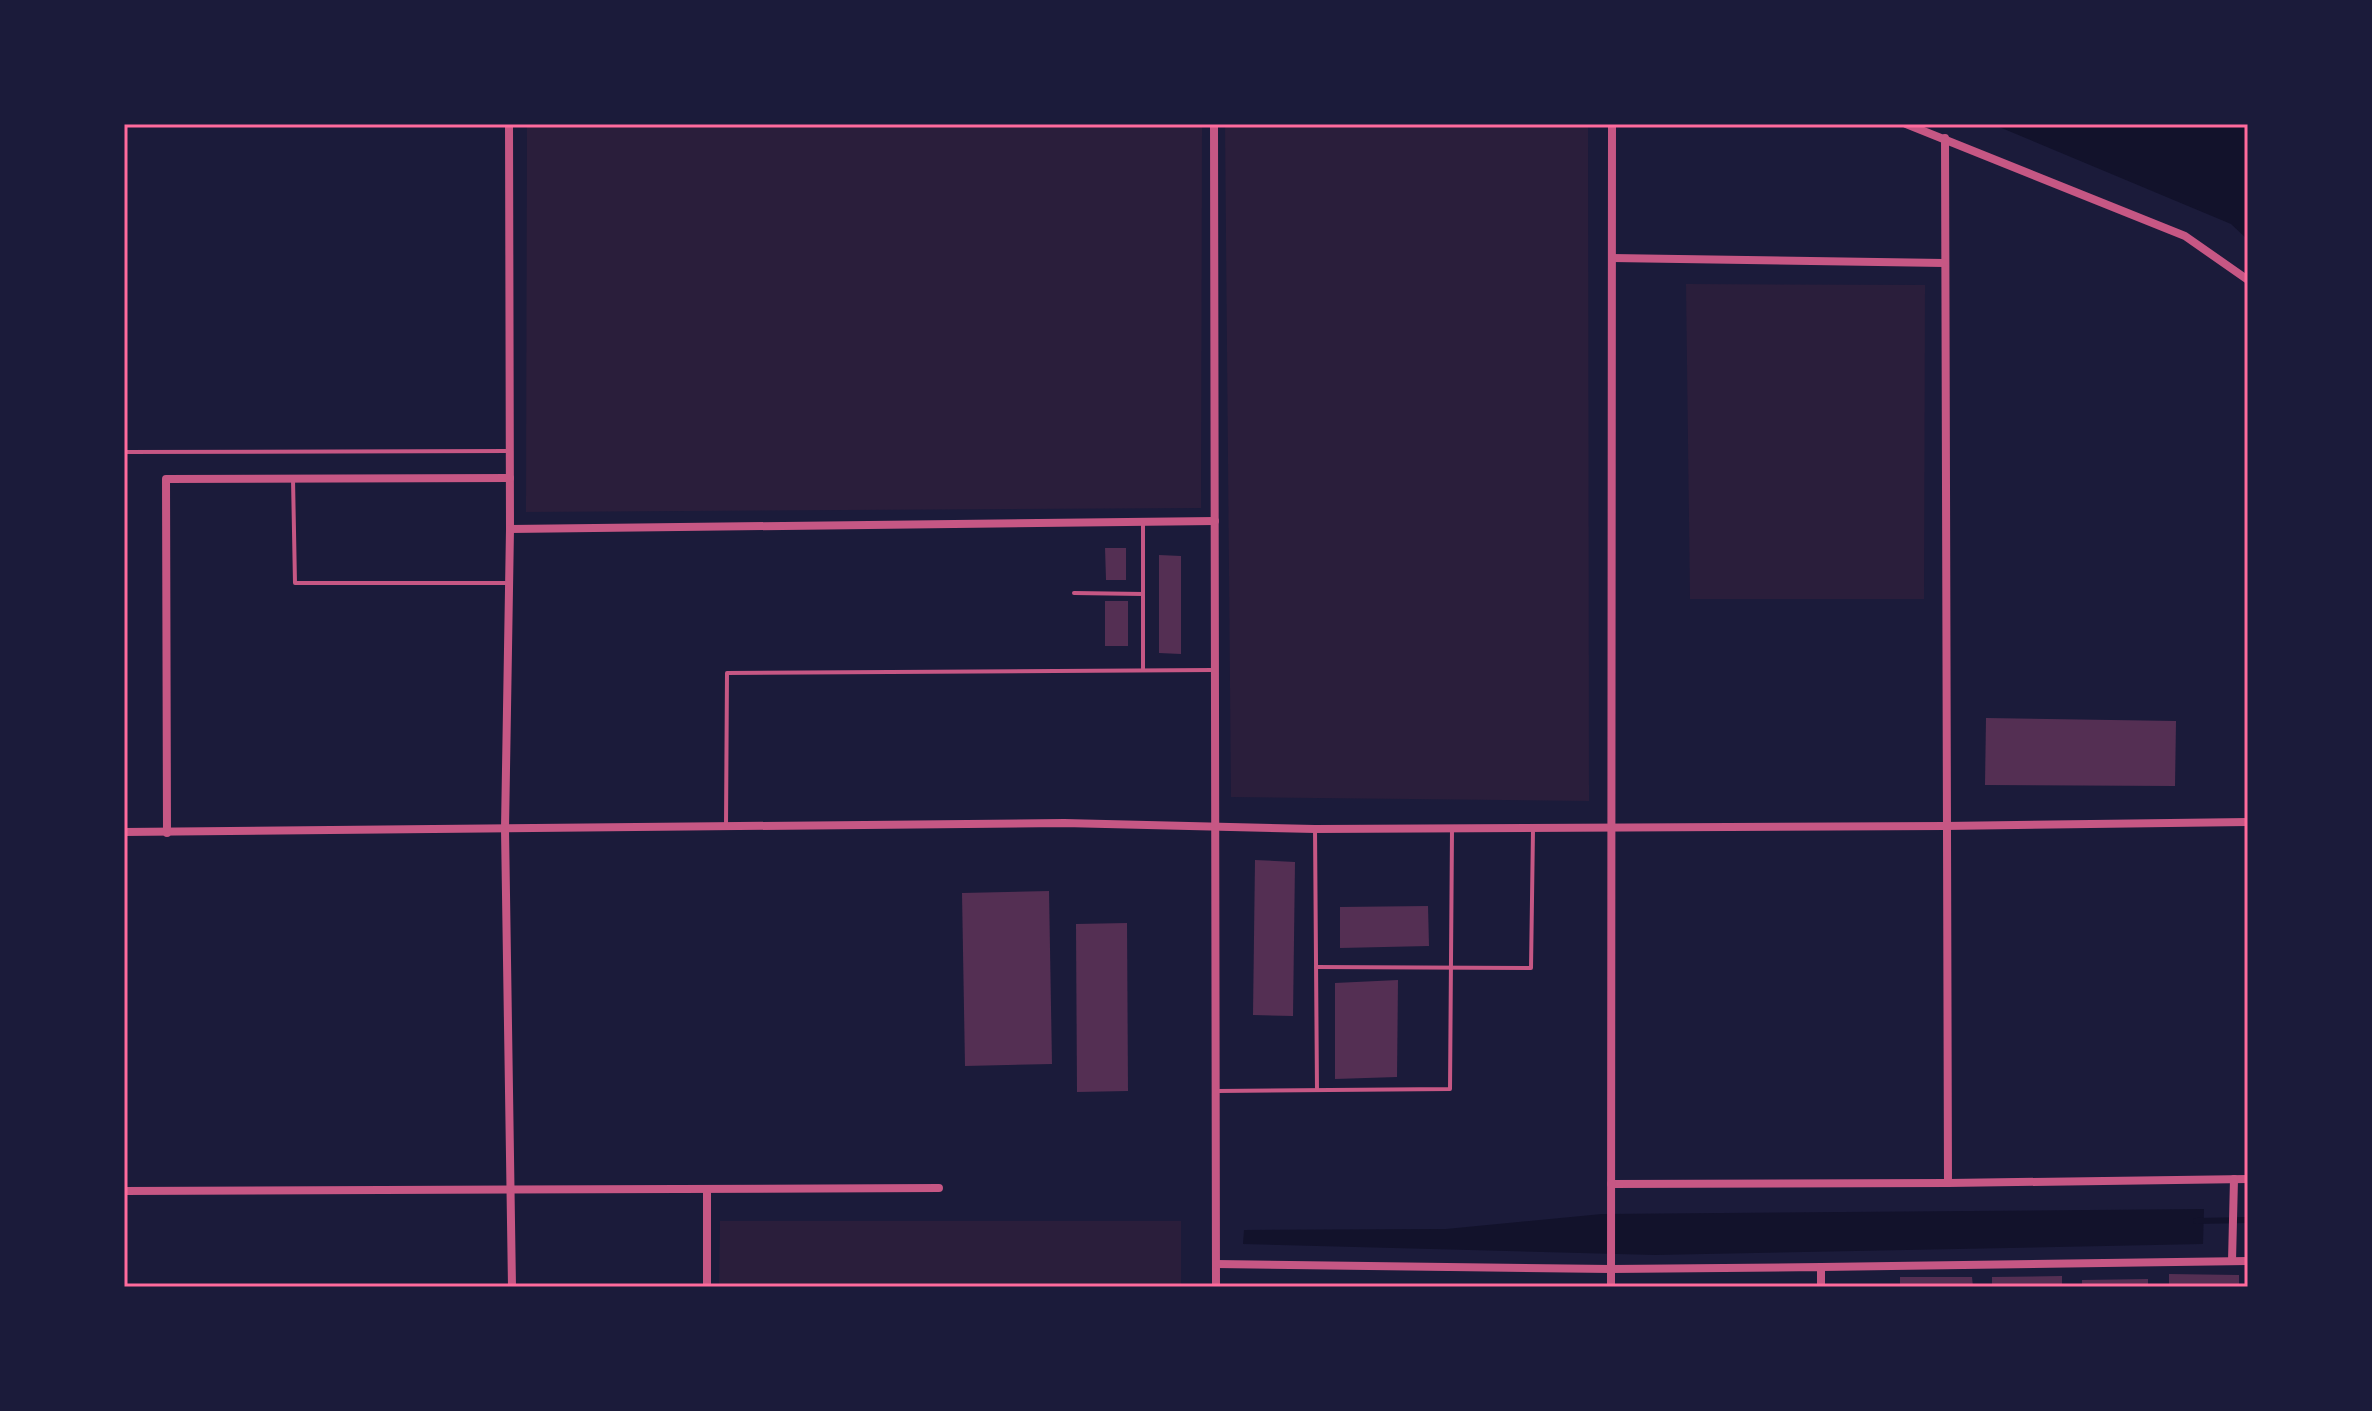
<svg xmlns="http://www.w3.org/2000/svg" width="2372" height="1411" viewBox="0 0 2372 1411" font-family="Barlow,sans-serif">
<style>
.green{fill:#2a1e3b}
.water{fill:#12122b}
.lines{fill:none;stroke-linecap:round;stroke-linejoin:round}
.stream{stroke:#12122b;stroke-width:6}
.building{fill:#542f53}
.service{stroke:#c65784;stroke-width:4}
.minor{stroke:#c65784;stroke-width:8}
.neatline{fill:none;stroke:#ff6b9d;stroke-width:3}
</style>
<rect width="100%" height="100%" fill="#1b1b3a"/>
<g class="green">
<path d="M527 124H1202L1201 508 526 512Z"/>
<path d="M1225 124H1588L1589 801 1231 797Z"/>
<path d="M1686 284 1925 285 1924 599H1690Z"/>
<path d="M720 1221H1181V1287H719Z"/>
</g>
<g class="water">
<path d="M1992 124H2248V240L2231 224Z"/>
<path d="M2204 1209 2203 1244 1655 1255 1243 1244 1244 1230 1446 1229 1602 1214Z"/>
</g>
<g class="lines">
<path class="stream" d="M2196 1221 2248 1220"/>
</g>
<g class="building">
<path d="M1105 548H1126V580H1106Z"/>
<path d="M1159 555 1181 556V654L1159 653Z"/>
<rect x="1105" y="601" width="23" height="45"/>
<path d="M1986 718 2176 721 2175 786 1985 785Z"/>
<path d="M1255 860 1295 862 1293 1016 1253 1015Z"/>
<path d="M1049 891 1052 1064 965 1066 962 893Z"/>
<path d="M1428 906 1429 946 1340 948V907Z"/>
<path d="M1127 923 1128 1091 1077 1092 1076 924Z"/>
<path d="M1398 980 1397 1077 1335 1079V983Z"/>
<path d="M2169 1274 2239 1275V1287H2169Z"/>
<path d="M2062 1276V1287H1992V1277Z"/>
<path d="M1900 1277H1972L1973 1287H1900Z"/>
<path d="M2148 1279V1287H2082V1280Z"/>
</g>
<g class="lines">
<g class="service">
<path d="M124 452 508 451"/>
<path d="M293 479 295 583H507"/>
<path d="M1074 593 1143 594"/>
<path d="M1143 670V522"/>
<path d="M726 826 727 673 1213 670"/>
<path d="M1315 829 1317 1090"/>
<path d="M1316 967 1531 968 1533 830"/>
<path d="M1217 1091 1450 1089 1452 830"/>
</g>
<g class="minor">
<path d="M509 124 510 529 505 829 512 1287"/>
<path d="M1214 124 1216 1287"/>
<path d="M1906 124 2185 236 2248 280"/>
<path d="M1945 138 1948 1183"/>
<path d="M1612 258 1944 263"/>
<path d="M510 529 1215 521"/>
<path d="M124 832 1064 823 1315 829 1945 826 2248 822"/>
<path d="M167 833 166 479 510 478"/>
<path d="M1611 1184 1948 1183 2248 1179"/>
<path d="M707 1189V1287"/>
<path d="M124 1191 939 1188"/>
<path d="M2232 1261 2234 1179"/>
<path d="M1216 1264 1611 1269 1821 1267V1287"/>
<path d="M1821 1267 2248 1261"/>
<path d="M1611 1287 1612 124"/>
</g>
</g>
<rect width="2372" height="1411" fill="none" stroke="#1b1b3a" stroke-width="252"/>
<rect x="126" y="126" width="2120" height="1159" class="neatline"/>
</svg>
